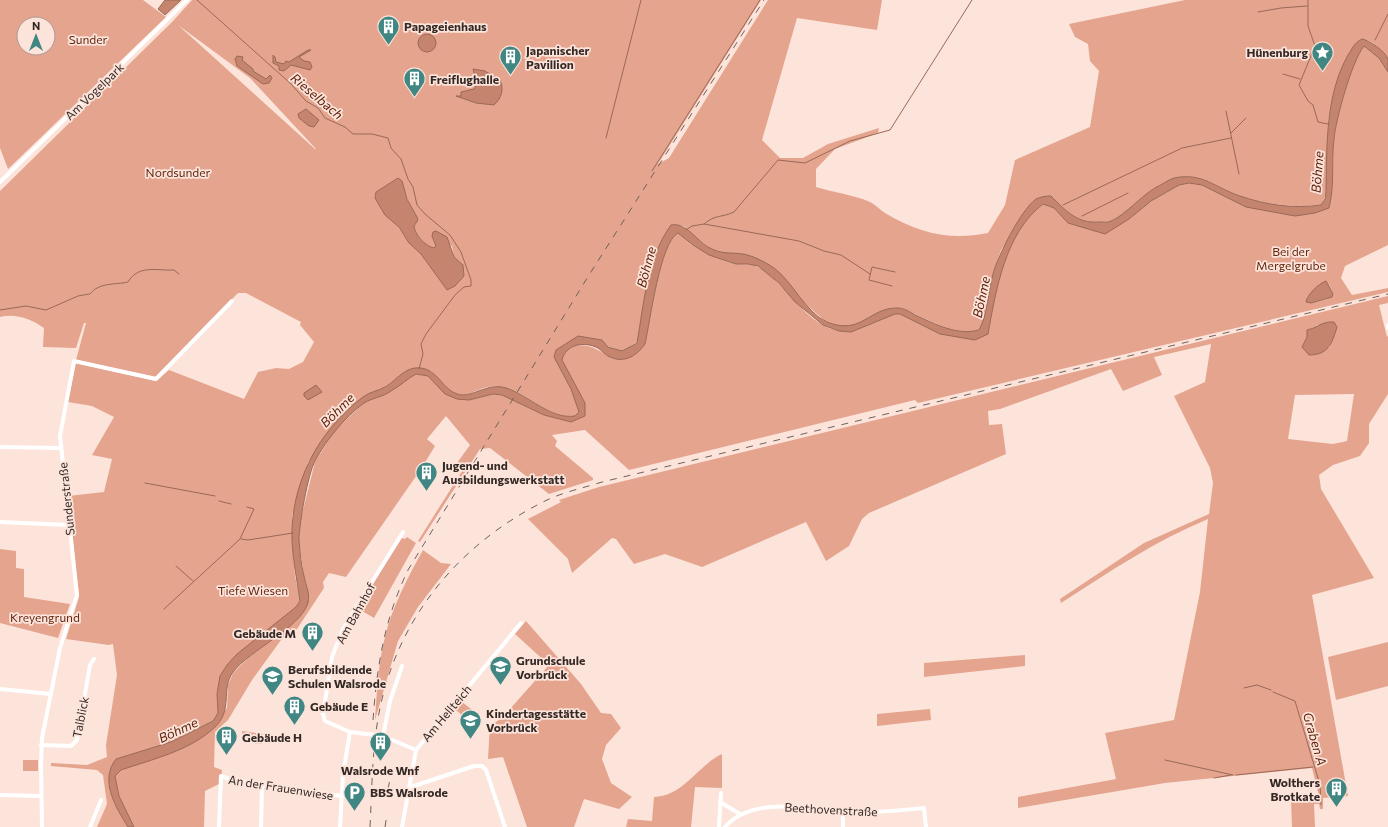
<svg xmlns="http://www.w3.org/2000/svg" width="1388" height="827" viewBox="0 0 1388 827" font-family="Commissioner,sans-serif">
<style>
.green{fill:#e5a48e;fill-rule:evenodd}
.water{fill:#c5846d;stroke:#9a6957}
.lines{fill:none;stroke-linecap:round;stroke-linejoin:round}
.stream{stroke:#9a6957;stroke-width:1}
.minor{stroke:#fff;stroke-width:4}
.rail{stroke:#70615b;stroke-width:1;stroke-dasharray:7 7;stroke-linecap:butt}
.labels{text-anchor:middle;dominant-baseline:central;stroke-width:3.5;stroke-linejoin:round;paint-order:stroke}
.poi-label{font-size:12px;font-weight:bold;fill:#342925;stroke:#fce4db;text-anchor:start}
.park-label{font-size:12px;fill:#632710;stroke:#fce4db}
.street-label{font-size:12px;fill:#342925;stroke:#fce4db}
.water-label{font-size:13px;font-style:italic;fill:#5f220b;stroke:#fce4db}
</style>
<rect width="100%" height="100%" fill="#fce4db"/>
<g class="green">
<path d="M0 0H143L166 17 8 169 0 148ZM24 24H48V48H24Z"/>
<path d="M192 0H761L658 164 669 158 768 0H882L877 30 797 18 762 140 780 158H803L828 144 879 128 878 133 835 149 816 169V187C832 192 859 196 872 203 877 206 880 210 885 213 918 233 950 241 988 233L1005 205 1015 160 1090 127 1099 71 1090 61 1088 44 1075 37 1069 24 1185 0H1388V58C1381 50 1373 40 1362 39 1352 62 1339 84 1331 107 1323 133 1334 187 1321 205 1294 208 1266 205 1240 196 1215 188 1204 172 1174 178 1168 180 1161 185 1155 188 1141 196 1124 216 1111 221 1108 223 1103 222 1099 222 1077 224 1065 210 1051 196L1030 205 1001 250 993 273 983 323 979 330 967 333 948 329 901 308H892L853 326 841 327 825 321 802 301 775 269 743 254 728 255 709 248 691 234 684 226 671 225 637 342 622 351 578 336 554 357 571 389 579 412 576 416C553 420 533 399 513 391 507 389 495 385 489 387 478 388 467 398 456 394 446 390 438 378 431 371L398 377 385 387 364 396 308 462 292 516V541L295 576 300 601 296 608 237 654 217 694 218 713 213 721 171 742 116 759C99 779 116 808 128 827H97L107 804 103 775 97 770 51 766V763L87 765 107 757 106 745 117 675 113 644 109 645 66 639 79 597 68 496 104 492 112 459 92 455 114 417 92 406 68 402 76 363 156 381 169 370 244 399 258 372 276 368 289 369 303 362 314 342 300 325 301 322 246 293H238L156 377 76 360 86 323H84L76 348 43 347 44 328C31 319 16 313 0 317V191L173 21ZM178 25 250 78 316 149H315ZM398 178C403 186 405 194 409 202 412 209 416 213 418 220L414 226C415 235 425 246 434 248L437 246 432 236 452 246 454 257 463 265 464 276 455 286 447 290 421 254 409 243 376 192Z"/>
<path d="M1364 46 1379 58 1388 72V245L1345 266 1341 278 1352 295 1388 288V292L918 403 915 400 629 470 585 430 552 435 557 441 555 446 593 478V480L549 494 490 448 480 449 420 542 418 541 464 468 457 463 470 445 446 416 427 439 435 446 421 469 346 577 329 573 323 582 324 588 297 629 281 640 252 680 228 720 215 732 214 767 222 770 221 783 205 791 204 827H134L119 796 115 776 121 770 180 749 201 738 227 708 228 685 233 673 249 657 282 632 305 609 308 588 304 576 299 542 300 522 315 462 335 430 364 403 416 374 428 376 446 394 469 400 493 394 502 395 544 415 571 422 585 416 562 360C568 338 593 344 607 356L645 344C650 322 660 242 678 233 685 235 688 243 694 246 705 252 725 262 737 264 744 265 751 263 758 267 787 282 805 327 841 331 862 334 875 316 895 314H900L940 334H988C996 290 1004 233 1043 204L1054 208 1068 223 1098 231 1129 219 1151 201 1179 185 1189 183 1202 185 1246 207 1329 208C1335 184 1331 163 1334 139 1336 119 1352 60 1364 46ZM1320 284 1329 285 1333 294 1327 299 1311 303 1308 297Z"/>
<path d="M1388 296V303L1379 305 1387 337 1388 335V394L1369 424V443L1360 456 1333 465 1319 475 1321 489 1374 578 1312 595 1348 796 1323 798V809H1320L1319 804H1314L1315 827H1292L1291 800 1319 796 1312 768 1165 783 1018 808V797L1116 779 1105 733 1174 720 1200 592 1208 519C1155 541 1109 572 1061 603L1060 599 1144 543 1209 514 1213 483 1210 468 1174 396 1205 382 1211 344 1154 357 1162 375 1123 391 1111 369 1000 409 988 411 989 425 1002 424 1006 454 869 513 862 519 849 546 826 561 806 522 702 567 665 554 634 564 616 539 612 538 572 573 568 559 528 519 561 502 559 500 599 487ZM1317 325 1335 334 1329 348 1302 347 1307 337ZM1354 394 1347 441 1333 444 1288 439 1295 395Z"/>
<path d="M407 537 416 543 374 618 357 608 402 538 405 539Z"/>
<path d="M0 549 16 551V568L24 569V597L70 604 58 638 0 623Z"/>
<path d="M423 550 441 563 451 564 418 607 398 641 375 720C377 692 378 664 385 637 392 607 408 577 423 550Z"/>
<path d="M526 621 581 684 601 713 611 714 621 728 606 745 602 759 611 783 632 797 619 809 584 799 574 827H527L503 757 488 759 490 725 501 719 549 665 515 634Z"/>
<path d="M1388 642V686L1336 700 1328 657Z"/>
<path d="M1025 655V666L924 677V663Z"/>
<path d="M462 702 480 716 474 725 456 710Z"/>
<path d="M930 709 931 720 877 726V714Z"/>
<path d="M242 731 263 734 262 744H255L256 741 245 739 243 741Z"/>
<path d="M722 754V788L695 787 691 827H626L628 819 652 821 654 797C684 796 698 765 722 754Z"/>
<rect x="23" y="760" width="15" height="11"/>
</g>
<g class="water">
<path d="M165 0H181L165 15 158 9Z"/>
<circle cx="427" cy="43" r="9"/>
<path d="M1362 39C1369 40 1385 51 1388 59 1388 62 1388 68 1388 72L1379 58 1364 46C1352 61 1336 118 1334 139 1331 163 1335 184 1329 208L1315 213 1295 216 1246 207 1202 185 1189 183 1179 185 1151 201 1129 219 1105 234 1068 223 1054 208 1043 204C1005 233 996 290 988 334L975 340 940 334 900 314H895L851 332 839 331 823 325 795 302 779 283 758 266 748 264H736L709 255 693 245 678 233C660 242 650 322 645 344 636 357 623 364 608 356 604 354 601 350 598 348 584 341 566 344 562 360L585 403V416L571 422 544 415 502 395 493 394 469 400 457 399 445 394 428 376 416 374C407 379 400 386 391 391 383 397 372 398 364 403 344 418 327 439 315 461 308 474 299 524 299 540 300 552 301 565 304 576 306 585 310 593 308 603 300 628 250 650 233 672 220 690 234 710 214 728 189 751 153 759 121 770L115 776 119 796 134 827H128C116 808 99 780 116 759L171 742 213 721 218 713 217 694 220 676 227 665 237 654 296 607 300 601C297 580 293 561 292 541 290 484 318 431 363 397 369 392 378 391 385 387 397 380 405 366 421 368 438 370 442 389 457 394 471 399 487 382 506 388 528 395 551 420 575 416L579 412 571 389 554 357 556 350 578 336 602 340 608 347 622 351 637 343C644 303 647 258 671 225 686 222 696 240 708 247 722 255 730 252 743 254 754 256 765 262 774 268 793 282 805 312 827 322 862 336 869 307 898 308 904 308 910 312 915 315 936 324 956 336 979 330 988 314 988 292 993 274 998 255 1021 210 1036 199 1040 197 1046 196 1051 196 1065 210 1077 224 1099 222 1103 222 1108 223 1111 221 1124 216 1141 196 1155 188 1161 185 1168 180 1174 178 1203 172 1215 188 1240 196 1266 205 1294 209 1321 205L1325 199 1326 192C1327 146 1325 96 1348 55 1352 49 1354 43 1362 39Z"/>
<path d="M308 50H311L299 57 304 61 310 62 312 67 310 70 291 65 284 71 279 70V66L273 63V55L275 57 276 62 284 64 286 61 289 62Z"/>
<path d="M237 56 243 57 242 60 253 69V71L266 79 270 75 272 78 269 83 263 84 237 66 235 59Z"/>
<path d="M473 69 485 71 500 80C504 89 502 98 494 105L476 103 456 96H461V92L474 89C481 80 474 77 473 69Z"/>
<path d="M306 109 319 120 314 127 309 126 299 118 298 114Z"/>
<path d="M398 178 402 181 407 199 417 217 418 220 414 226C415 235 425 246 434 248L436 246 432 236 433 232 436 231 447 237 454 257 463 265 464 276 455 286 447 290 421 254 409 243 399 227 385 215 375 198 376 192Z"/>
<path d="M1326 281 1333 294 1332 297 1311 303 1306 302C1307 295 1318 284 1326 281Z"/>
<path d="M1329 322H1334L1337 327C1332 344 1328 355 1309 355L1302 347 1307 337V330C1315 329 1320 323 1329 322Z"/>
<path d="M316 385 322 392 308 400 304 396V393Z"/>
</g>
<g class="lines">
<g class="stream">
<path d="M197 0 290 83 306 101 318 108 325 118 345 127 353 134H372L388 138 391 148 401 159 408 179 413 187 417 205 425 214 450 235 461 252 471 280V286L464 287 455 295 426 334 421 344 423 354 419 369"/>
<path d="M1308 0V26L1315 46 1299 85 1308 101 1313 105 1318 122 1328 124"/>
<path d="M1258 12 1281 8 1307 6"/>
<path d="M1375 40 1388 14"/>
<path d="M1283 74 1300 79"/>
<path d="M1226 111 1239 174"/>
<path d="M1231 133 1246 118"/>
<path d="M606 138 641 0"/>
<path d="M652 171 760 0"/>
<path d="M1063 205 1182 148 1231 138"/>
<path d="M1082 216 1128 193"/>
<path d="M704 224C716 214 721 218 734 212L778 160 805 163 850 141 890 130 972 0"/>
<path d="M686 230 692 226 704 224 799 241 824 251 841 255 870 274"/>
<path d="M892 286 869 280 872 267 895 272"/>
<path d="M90 294C99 282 115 285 128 282 139 264 157 271 174 270L179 274"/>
<path d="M0 310 26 306 46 310 78 296 89 294"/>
<path d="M145 483 215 496"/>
<path d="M219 501 231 504"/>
<path d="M241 539 248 540 293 533"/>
<path d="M176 566 193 581"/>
<path d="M164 609 240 539 254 509 247 507"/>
<path d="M1244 688 1257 685 1271 690"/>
<path d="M1273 692 1295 701 1320 785 1321 805"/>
<path d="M1165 760 1233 775"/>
<path d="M1236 775 1313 767"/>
<path d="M1214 778 1231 775"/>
</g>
<g class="minor">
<path d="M0 182 187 0"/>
<path d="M1388 325V328"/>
<path d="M0 447 60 448"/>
<path d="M0 522 69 525"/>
<path d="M403 532 343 629 332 657 323 714 325 721 350 732 383 736 416 750"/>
<path d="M0 689 51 694"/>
<path d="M383 736 390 701 402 666"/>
<path d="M41 745 71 746 77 740 90 665 94 659"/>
<path d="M410 786H414L474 766H482L486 770 505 827"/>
<path d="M0 795 41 796"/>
<path d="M720 802 740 814"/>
<path d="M843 811V827"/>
<path d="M42 827 41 764 42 738 60 648 77 595 60 436 74 361 156 379 232 301"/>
<path d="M90 827 101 800"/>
<path d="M219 827 221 776 232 780 342 796"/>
<path d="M261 827 262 784"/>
<path d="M340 827 343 774 350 732"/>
<path d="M402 827 416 750 521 623"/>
<path d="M719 827 721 793"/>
<path d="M725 827C754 793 818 811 857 812 879 813 901 810 924 808L926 827"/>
</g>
<g class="rail">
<path d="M373 720C377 666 384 620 408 570L589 275 764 0"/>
<path d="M388 789 392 770"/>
<path d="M370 827C372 789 372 750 379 713 397 617 461 542 547 500 564 492 583 488 602 482L1388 294"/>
<path d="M385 827 387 814"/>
</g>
</g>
<defs>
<symbol id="building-pin" viewBox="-11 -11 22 30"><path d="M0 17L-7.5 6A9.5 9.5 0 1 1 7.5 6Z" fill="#408783" stroke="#fce4db"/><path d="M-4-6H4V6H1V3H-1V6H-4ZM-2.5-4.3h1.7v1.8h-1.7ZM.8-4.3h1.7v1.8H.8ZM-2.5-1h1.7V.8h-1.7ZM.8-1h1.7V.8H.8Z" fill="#fff"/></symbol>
<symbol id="sight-pin" viewBox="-11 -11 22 30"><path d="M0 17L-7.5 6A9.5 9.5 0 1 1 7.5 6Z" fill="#408783" stroke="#fce4db"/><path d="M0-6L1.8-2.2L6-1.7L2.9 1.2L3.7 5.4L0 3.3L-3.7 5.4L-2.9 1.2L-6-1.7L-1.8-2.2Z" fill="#fff"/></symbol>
<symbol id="school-pin" viewBox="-11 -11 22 30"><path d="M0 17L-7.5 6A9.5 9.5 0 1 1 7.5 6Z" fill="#408783" stroke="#fce4db"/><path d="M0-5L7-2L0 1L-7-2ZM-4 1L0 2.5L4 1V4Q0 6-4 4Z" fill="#fff"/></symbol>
<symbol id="parking-pin" viewBox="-11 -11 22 30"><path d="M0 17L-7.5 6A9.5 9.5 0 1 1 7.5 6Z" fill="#408783" stroke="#fce4db"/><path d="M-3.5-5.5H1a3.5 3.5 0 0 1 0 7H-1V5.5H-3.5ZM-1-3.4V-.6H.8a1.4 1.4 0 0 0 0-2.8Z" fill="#fff"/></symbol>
</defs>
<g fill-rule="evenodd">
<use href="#building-pin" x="376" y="14" width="25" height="34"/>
<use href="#sight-pin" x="1310" y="40" width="25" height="34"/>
<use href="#building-pin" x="498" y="44" width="25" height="34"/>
<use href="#building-pin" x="402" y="66" width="25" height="34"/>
<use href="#building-pin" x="414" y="460" width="25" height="34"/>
<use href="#building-pin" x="300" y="620" width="25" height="34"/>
<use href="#school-pin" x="488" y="654" width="25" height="34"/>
<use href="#school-pin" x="260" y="664" width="25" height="34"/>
<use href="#building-pin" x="282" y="694" width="25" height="34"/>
<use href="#school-pin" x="458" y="708" width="25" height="34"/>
<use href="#building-pin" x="214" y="724" width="25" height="34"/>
<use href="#building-pin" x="368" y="730" width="25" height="34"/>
<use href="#building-pin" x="1324" y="776" width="25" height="34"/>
<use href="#parking-pin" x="342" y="780" width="25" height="34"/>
</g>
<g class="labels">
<g class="poi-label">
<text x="404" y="26">Papageienhaus</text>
<text x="526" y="50">Japanischer<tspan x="526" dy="14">Pavillion</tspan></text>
<text x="1308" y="52" text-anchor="end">Hünenburg</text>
<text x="430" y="79">Freiflughalle</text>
<text x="442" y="465">Jugend- und<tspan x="442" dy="14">Ausbildungswerkstatt</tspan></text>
<text x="296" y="633" text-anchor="end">Gebäude M</text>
<text x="516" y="660">Grundschule<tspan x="516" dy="14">Vorbrück</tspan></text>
<text x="288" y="669">Berufsbildende<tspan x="288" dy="14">Schulen Walsrode</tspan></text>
<text x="310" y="706">Gebäude E</text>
<text x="486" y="713">Kindertagesstätte<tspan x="486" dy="14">Vorbrück</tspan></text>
<text x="242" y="737">Gebäude H</text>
<text x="380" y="770" text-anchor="middle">Walsrode Wnf</text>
<text x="1320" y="782" text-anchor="end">Wolthers<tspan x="1320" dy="14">Brotkate</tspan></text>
<text x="370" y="792">BBS Walsrode</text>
</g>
<g class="park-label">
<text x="88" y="39">Sunder</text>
<text x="178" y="172">Nordsunder</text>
<text x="1291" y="251">Bei der<tspan x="1291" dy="14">Mergelgrube</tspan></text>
<text x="253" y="590">Tiefe Wiesen</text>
<text x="45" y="617">Kreyengrund</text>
</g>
<g class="street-label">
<text transform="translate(94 91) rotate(-44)">Am Vogelpark</text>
<text transform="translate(66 499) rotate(-96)">Sunderstraße</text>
<text transform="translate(355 613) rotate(-61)">Am Bahnhof</text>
<text transform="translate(446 713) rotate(-50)">Am Hellteich</text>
<text transform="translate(80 717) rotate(-79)">Talblick</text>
<text transform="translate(281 787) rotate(9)">An der Frauenwiese</text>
<text transform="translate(831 809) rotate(3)">Beethovenstraße</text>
</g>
<g class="water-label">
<text transform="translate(317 96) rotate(40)">Rieselbach</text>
<text transform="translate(1317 172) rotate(-86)">Böhme</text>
<text transform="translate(646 267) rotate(-75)">Böhme</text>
<text transform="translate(981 297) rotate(-78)">Böhme</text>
<text transform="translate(337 410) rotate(-45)">Böhme</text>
<text transform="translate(178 730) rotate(-25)">Böhme</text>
<text transform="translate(1315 739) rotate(74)">Graben A</text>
</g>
</g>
<g transform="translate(36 36)"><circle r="19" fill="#fce4db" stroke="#ac9992"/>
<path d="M0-3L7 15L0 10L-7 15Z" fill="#408783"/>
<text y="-6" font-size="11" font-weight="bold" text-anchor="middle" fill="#342925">N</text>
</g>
</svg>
